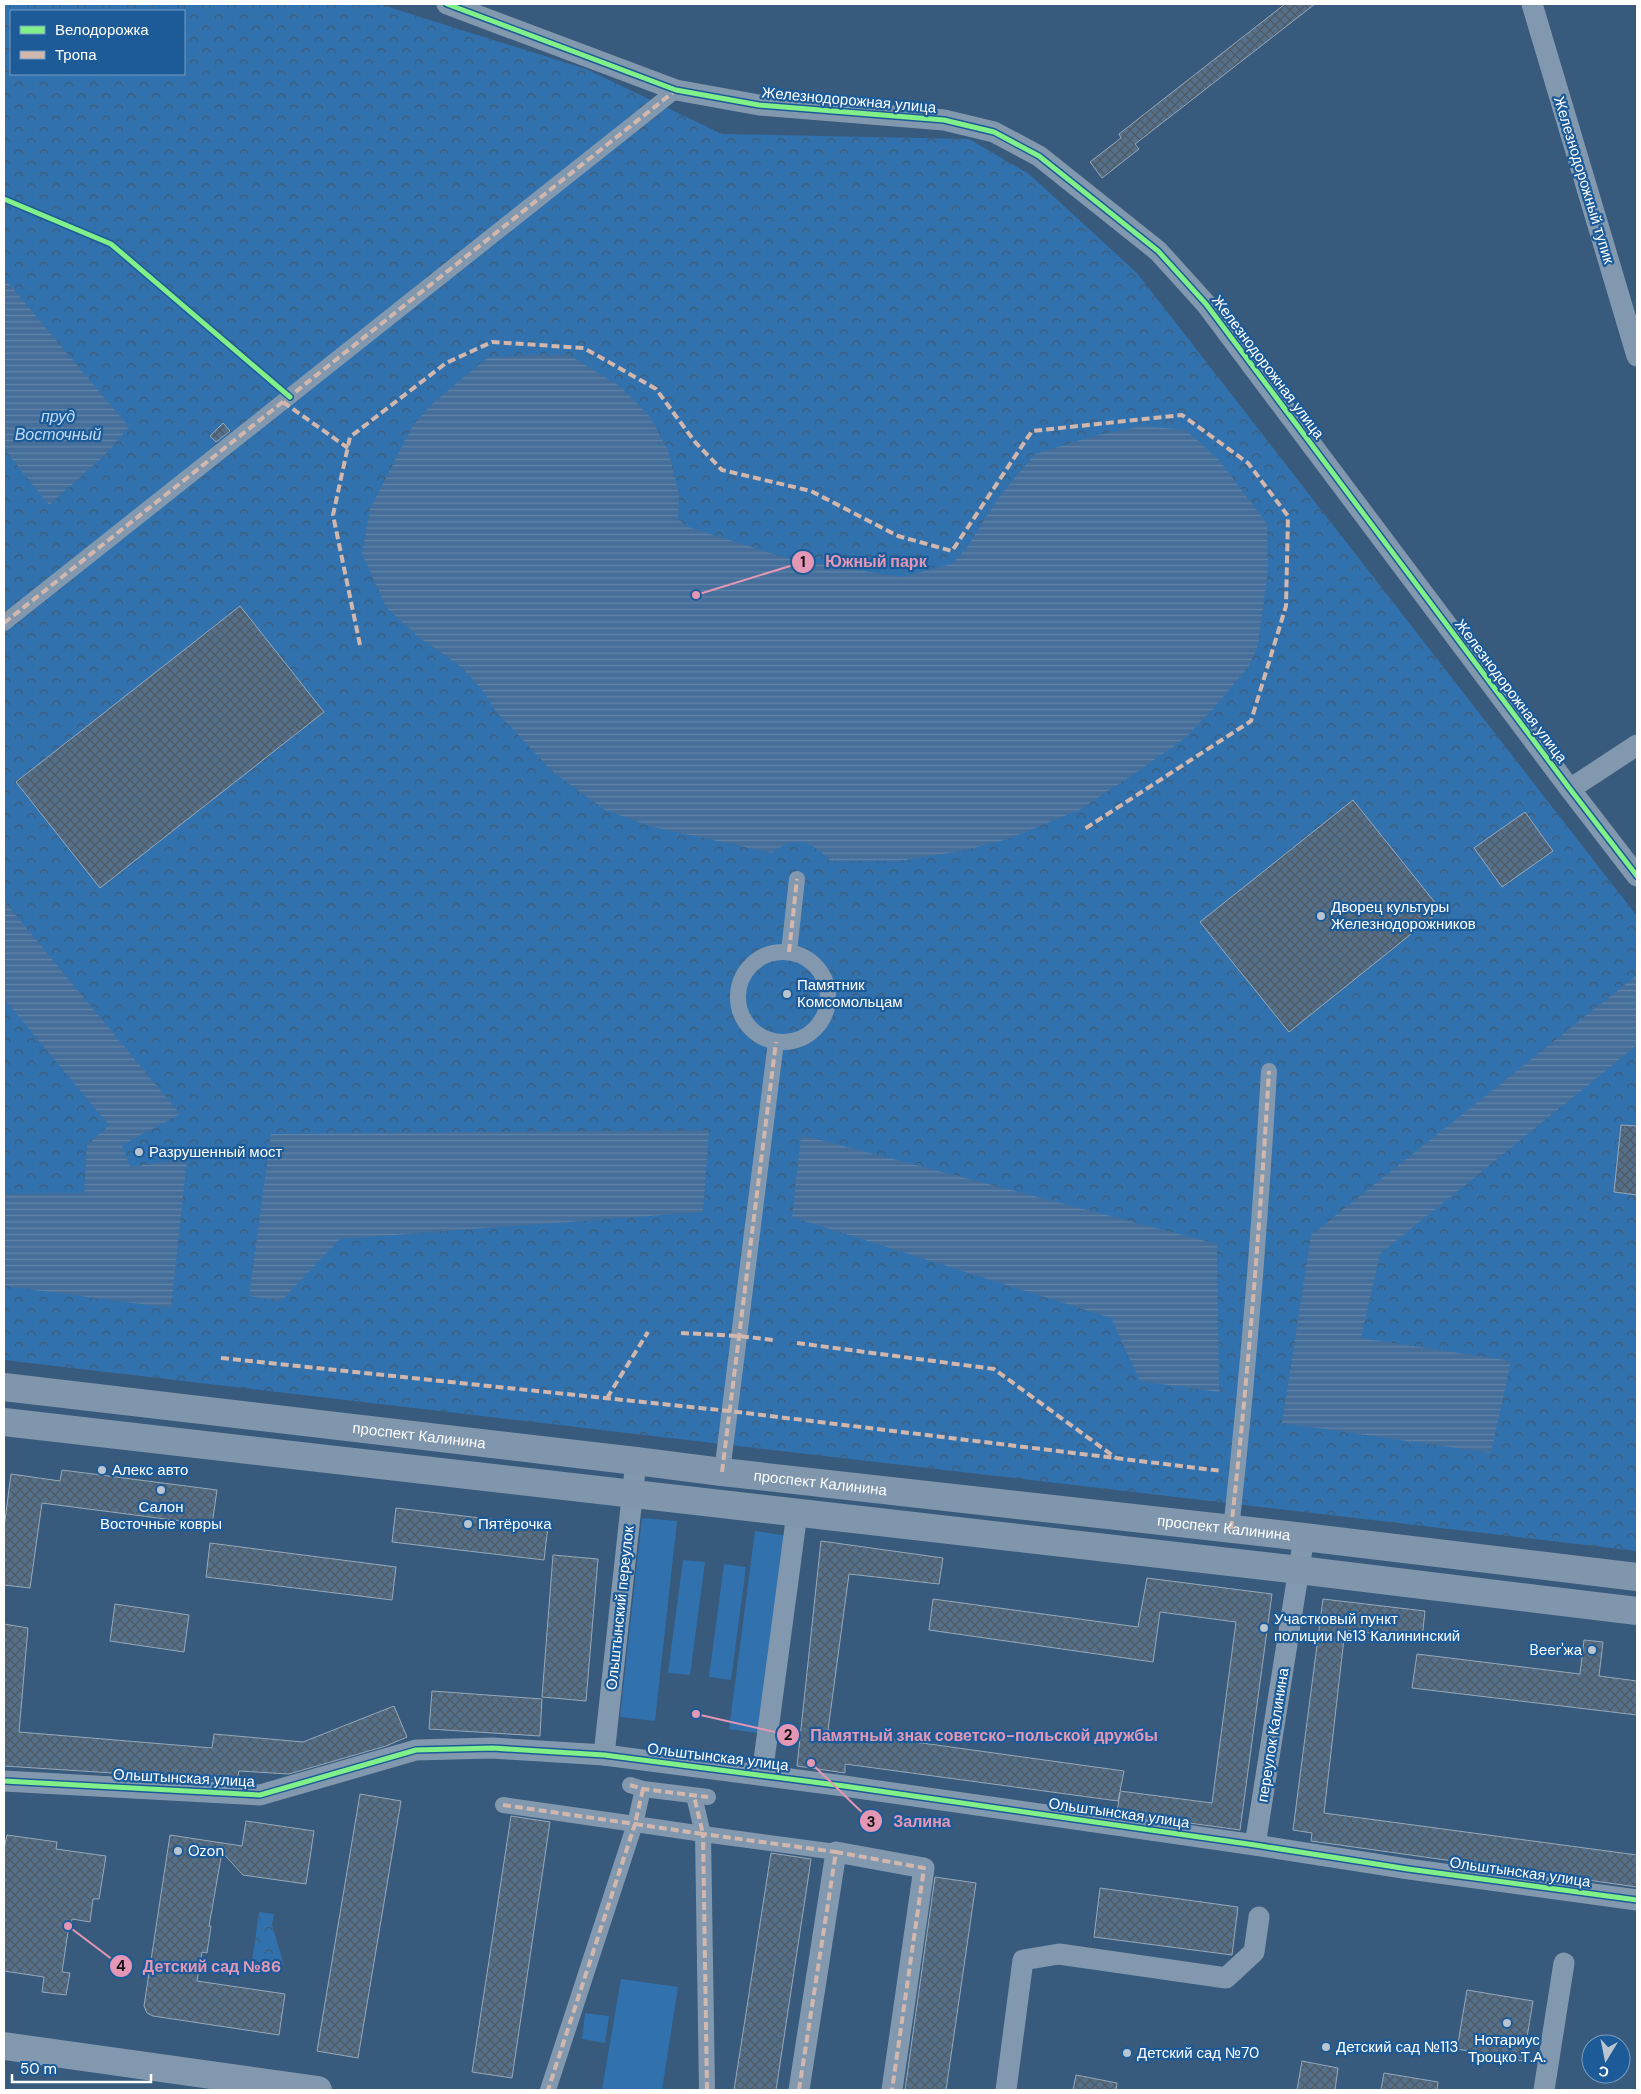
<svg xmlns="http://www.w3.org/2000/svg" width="1641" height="2094" viewBox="0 0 1641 2094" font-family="'DM Sans',sans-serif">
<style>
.grass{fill:#3171ad}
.forest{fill:url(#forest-crowns);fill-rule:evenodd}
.water{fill:url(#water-rules)}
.building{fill:url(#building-cross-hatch);stroke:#96a9bb}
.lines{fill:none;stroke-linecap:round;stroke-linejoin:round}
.pedestrian{stroke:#8298ae;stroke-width:16}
.minor{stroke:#8298ae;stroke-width:21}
.tertiary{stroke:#8298ae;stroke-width:28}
.primary{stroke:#7f96ac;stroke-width:28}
.quiet{stroke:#d1b7ad;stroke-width:4;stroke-dasharray:8 4;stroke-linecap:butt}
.cycleway-casing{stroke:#1c5b98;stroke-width:8}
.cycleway{stroke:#82f089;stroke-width:5}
.poi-dot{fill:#b9c5d1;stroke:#1c5b98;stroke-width:2}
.labels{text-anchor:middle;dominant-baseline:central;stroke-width:4.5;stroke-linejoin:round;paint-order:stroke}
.street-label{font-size:15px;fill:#fff;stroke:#1c5b98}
.poi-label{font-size:15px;fill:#fff;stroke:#1c5b98;text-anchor:start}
.water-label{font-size:16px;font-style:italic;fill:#bddbf7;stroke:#1c5b98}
.leader{fill:none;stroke:#e497b5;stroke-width:2}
.callout-dot{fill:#e497b5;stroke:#1c5b98;stroke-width:2}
.mark-label{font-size:15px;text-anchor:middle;font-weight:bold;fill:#111}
.callout-label{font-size:16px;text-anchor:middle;font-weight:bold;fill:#e497b5;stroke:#1c5b98;stroke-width:4.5;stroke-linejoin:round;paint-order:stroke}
</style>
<defs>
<pattern id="forest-crowns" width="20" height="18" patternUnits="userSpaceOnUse" patternTransform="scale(1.25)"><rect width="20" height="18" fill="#3171ad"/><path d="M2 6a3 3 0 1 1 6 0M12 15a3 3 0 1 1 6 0" fill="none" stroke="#415b73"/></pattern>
<pattern id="water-rules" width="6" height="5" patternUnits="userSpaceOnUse" patternTransform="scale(1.25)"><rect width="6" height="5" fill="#456f9a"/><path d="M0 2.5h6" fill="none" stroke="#6185a9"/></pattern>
<pattern id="building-cross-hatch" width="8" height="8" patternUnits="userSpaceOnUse" patternTransform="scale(1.25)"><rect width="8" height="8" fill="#55708a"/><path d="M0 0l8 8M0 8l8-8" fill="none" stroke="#505a65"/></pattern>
</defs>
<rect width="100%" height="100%" fill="#385a7c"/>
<g class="grass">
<path d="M642 1518 677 1521 655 1721 620 1717Z"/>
<path d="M755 1531 789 1536 763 1734 729 1729Z"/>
<path d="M683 1560 705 1562 690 1675 668 1673Z"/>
<path d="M724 1564 746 1567 731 1680 709 1677Z"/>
<path d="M621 1979 678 1987 662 2090 602 2089Z"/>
<path d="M585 2013 609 2016 605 2043 582 2039Z"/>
</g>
<g class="forest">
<path d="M4 4H379L586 69 722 134 969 139 1029 174 1137 273 1637 916V1551L4 1360ZM11 11H184V74H11Z"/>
<path d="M259 1912 274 1914 272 1925 284 1965 252 1961Z"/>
</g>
<g class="water">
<path d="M4 278 129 427 105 455 49 505 4 449Z"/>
<path d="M528 355H569L621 387 650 417 668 450 679 495 678 519 688 527 790 559 901 577 952 564 968 546 998 498 1035 454 1093 436 1143 426 1186 430 1220 461 1267 524 1268 570 1258 645 1249 666 1213 709 1184 739 1131 776 1079 810 1008 839 962 851 899 861H831C811 841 796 834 772 853L653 827 605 810 553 772 496 711 483 691 460 666 416 635 386 607 362 553 370 509 413 425 433 403 487 358Z"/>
<path d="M4 901 180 1114 122 1145 130 1167 187 1159 171 1308 4 1286V1194L84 1193 87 1145 109 1125 4 999Z"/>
<path d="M1637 975V1047L1636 1046 1380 1254 1361 1338 1511 1361 1491 1453 1282 1423 1311 1235Z"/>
<path d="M709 1130 703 1212 340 1239 281 1301 249 1296 271 1134Z"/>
<path d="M801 1135 1217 1244 1219 1392 1140 1381 1111 1318 792 1217Z"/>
</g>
<g class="building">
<path d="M1285 4H1315L1135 144 1139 149 1102 178 1090 162 1121 138 1119 134Z"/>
<path d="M223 423 230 431 216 442 210 436Z"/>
<path d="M240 606 324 712 100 888 16 782Z"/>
<path d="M1353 800 1441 910 1289 1032 1200 922Z"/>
<path d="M1525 812 1553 851 1502 887 1474 848Z"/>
<path d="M1621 1125 1637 1126V1195L1614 1192Z"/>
<path d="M62 1470 217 1490 212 1525 42 1503 30 1588 4 1585V1528L11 1474 60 1481Z"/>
<path d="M396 1508 548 1526 544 1560 392 1542Z"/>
<path d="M821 1541 943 1558 939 1584 849 1574 828 1730 1124 1771 1120 1791 1212 1803 1236 1622 1160 1612 1153 1662 929 1630 933 1599 1138 1627 1147 1578 1272 1594 1240 1830 1117 1813 1120 1792 1118 1801 845 1764V1773L797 1766Z"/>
<path d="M210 1543 396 1567 392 1600 206 1577Z"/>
<path d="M553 1555 598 1559 586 1701 542 1697Z"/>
<path d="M1323 1599 1425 1611 1422 1639 1345 1630 1324 1813 1637 1855V1887L1311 1841 1312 1833 1293 1830Z"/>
<path d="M115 1604 189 1615 184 1652 110 1641Z"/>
<path d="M4 1624 28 1628 19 1732 212 1748 214 1734 303 1742 394 1706 407 1737 386 1746 289 1774 239 1771 237 1781 4 1766Z"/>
<path d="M1584 1640 1603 1642 1599 1676 1637 1681V1715L1412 1688 1417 1654 1580 1674Z"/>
<path d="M432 1691 542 1699 540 1736 429 1729Z"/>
<path d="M360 1794 401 1801 358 2058 317 2051Z"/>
<path d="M511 1816 550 1822 512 2078 472 2072Z"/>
<path d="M246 1821 314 1831 306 1884 243 1875 222 1852 209 1926H211L207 1953 202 1952 197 1981 285 1994 279 2035 153 2016 147 2013 144 2006 170 1835 242 1846Z"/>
<path d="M7 1835 57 1842 56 1849 106 1856 99 1899H93L90 1922 72 1919 71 1925H69L62 1972 70 1973 66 1995 42 1992 44 1977 4 1971V1849Z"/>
<path d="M771 1853 811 1859 807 1886 776 2090H734Z"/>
<path d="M935 1877 976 1883 946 2090H905Z"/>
<path d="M1100 1888 1238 1907 1232 1955 1094 1937Z"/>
<path d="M1467 1990 1533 2001 1523 2061 1457 2049Z"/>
<path d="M1302 2061 1338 2068 1335 2090H1297Z"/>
<path d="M1384 2073 1438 2082 1437 2090H1381Z"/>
<path d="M1076 2075 1117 2083 1116 2090H1073Z"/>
</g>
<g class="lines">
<g class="pedestrian">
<path d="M4 623 676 90"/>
<circle cx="783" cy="997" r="45"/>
<path d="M789 952 797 879"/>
<path d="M722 1472 776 1042"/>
<path d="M1231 1529C1248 1377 1260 1224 1269 1071"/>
<path d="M630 1785 643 1789 708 1797"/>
<path d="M643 1789 635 1824 703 1834 694 1796"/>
<path d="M503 1805 635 1824 548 2090"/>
<path d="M707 2090 703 1834 836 1852"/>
</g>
<g class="minor">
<path d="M447 4 676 90 759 105 944 120 994 132 1039 156 1158 251 1206 304 1570 789 1637 876"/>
<path d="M1532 4 1637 356"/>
<path d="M1570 789 1637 745"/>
<path d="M604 1755 636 1461"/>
<path d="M762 1775 797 1513"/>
<path d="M4 1781 260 1795 416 1750 492 1748 604 1755 844 1786 1255 1845 1408 1869 1637 1900"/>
<path d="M1255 1845 1304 1537"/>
<path d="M799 2090 836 1852 924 1868 892 2090"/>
<path d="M1006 2090 1023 1960 1059 1954 1226 1978 1254 1952 1259 1917"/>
<path d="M1544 2090 1564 1963"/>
</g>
<path class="tertiary" d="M4 2046 318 2090"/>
<g class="primary">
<path id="s1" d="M4 1387 636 1461 722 1472 1304 1537 1637 1577"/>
<path d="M4 1422 1299 1570 1637 1611"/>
</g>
<g class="quiet">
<path d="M283 402 348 448"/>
<path d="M4 623 676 90"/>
<path d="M360 645 333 515 350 437 446 363 492 342 584 348 656 389 695 442 722 470 811 491 898 536 952 551 1032 431 1182 415 1248 463 1288 516 1286 606 1251 721 1083 830"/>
<path d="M789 952 797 879"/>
<path d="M681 1333 739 1336 773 1340"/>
<path d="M797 1343 994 1369 1116 1458"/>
<path d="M221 1358 729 1411 1222 1471"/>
<path d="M607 1398 648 1332"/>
<path d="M722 1472 776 1042"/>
<path d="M1231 1529C1248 1377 1260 1224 1269 1071"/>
<path d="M630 1785 643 1789 708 1797"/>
<path d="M643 1789 635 1824 703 1834 694 1796"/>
<path d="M503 1805 635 1824 548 2090"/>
<path d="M707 2090 703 1834 836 1852"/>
<path d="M799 2090 836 1852 924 1868 892 2090"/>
</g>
<defs>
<g id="cycleway">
<path d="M447 4 676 90 759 105 944 120 994 132 1039 156 1158 251 1206 304 1570 789 1637 876"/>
<path d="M4 199 111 244 290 397"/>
<path d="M4 1781 260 1795 416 1750 492 1748 604 1755 844 1786 1255 1845 1408 1869 1637 1900"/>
</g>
</defs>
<use href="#cycleway" class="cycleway-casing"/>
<use href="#cycleway" class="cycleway"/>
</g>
<g class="poi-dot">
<circle cx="1321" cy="916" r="5"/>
<circle cx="787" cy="994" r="5"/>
<circle cx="139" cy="1152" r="5"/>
<circle cx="102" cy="1470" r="5"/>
<circle cx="161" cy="1490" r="5"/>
<circle cx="468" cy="1524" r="5"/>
<circle cx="1264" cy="1628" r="5"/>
<circle cx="1592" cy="1650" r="5"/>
<circle cx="178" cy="1851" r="5"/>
<circle cx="1507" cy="2023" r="5"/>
<circle cx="1326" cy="2047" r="5"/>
<circle cx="1127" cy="2053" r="5"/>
</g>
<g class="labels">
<g class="street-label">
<text transform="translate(849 100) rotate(5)">Железнодорожная улица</text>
<text transform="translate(1584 180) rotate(73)">Железнодорожный тупик</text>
<text transform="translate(1268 367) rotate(53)">Железнодорожная улица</text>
<text transform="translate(1511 691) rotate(53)">Железнодорожная улица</text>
<text stroke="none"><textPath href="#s1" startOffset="418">проспект Калинина</textPath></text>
<text stroke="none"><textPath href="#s1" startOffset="822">проспект Калинина</textPath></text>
<text stroke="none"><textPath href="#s1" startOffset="1228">проспект Калинина</textPath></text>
<text transform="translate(620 1608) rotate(-84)">Ольштынский переулок</text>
<text transform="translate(1273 1735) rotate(-81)">переулок Калинина</text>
<text transform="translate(718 1757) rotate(7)">Ольштынская улица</text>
<text transform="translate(184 1778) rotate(3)">Ольштынская улица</text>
<text transform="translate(1119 1813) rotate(8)">Ольштынская улица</text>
<text transform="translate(1520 1872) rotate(8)">Ольштынская улица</text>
</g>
<g class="poi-label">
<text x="1331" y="907">Дворец культуры<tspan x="1331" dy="17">Железнодорожников</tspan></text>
<text x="797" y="985">Памятник<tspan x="797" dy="17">Комсомольцам</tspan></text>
<text x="149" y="1152">Разрушенный мост</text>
<text x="112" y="1470">Алекс авто</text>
<text x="161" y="1507" text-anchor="middle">Салон<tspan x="161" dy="17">Восточные ковры</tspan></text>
<text x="478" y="1524">Пятёрочка</text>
<text x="1274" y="1619">Участковый пункт<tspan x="1274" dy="17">полиции №13 Калининский</tspan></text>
<text x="1582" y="1650" text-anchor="end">Beer'жа</text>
<text x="188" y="1851">Ozon</text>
<text x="1507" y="2040" text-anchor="middle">Нотариус<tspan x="1507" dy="17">Троцко Т.А.</tspan></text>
<text x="1336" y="2047">Детский сад №113</text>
<text x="1137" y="2053">Детский сад №70</text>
</g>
<g class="water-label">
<text x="58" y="416">пруд<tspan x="58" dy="18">Восточный</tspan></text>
</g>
</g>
<path class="leader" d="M696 595L803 562M696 1714L788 1735M811 1763L871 1821M68 1926L121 1966"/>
<g class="callout-dot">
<circle cx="696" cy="595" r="5"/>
<circle cx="696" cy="1714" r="5"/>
<circle cx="811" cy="1763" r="5"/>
<circle cx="68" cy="1926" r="5"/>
<circle cx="803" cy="562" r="12"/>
<circle cx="788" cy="1735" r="12"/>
<circle cx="871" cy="1821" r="12"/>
<circle cx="121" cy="1966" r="12"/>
</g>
<g class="mark-label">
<text x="803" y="567">1</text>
<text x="788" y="1740">2</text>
<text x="871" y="1827">3</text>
<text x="121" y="1971">4</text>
</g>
<g class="callout-label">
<text x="876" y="567">Южный парк</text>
<text x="984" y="1741">Памятный знак советско-польской дружбы</text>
<text x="922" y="1827">Залина</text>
<text x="212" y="1972">Детский сад №86</text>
</g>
<rect width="1641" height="2094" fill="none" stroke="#ffffff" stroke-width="10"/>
<rect x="10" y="10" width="175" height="65" fill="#1c5b98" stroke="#779dc1"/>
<rect x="20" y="26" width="25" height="8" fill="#82f089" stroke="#779dc1"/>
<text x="55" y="35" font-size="15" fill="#ffffff">Велодорожка</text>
<rect x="20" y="51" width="25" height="8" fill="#d1b7ad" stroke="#779dc1"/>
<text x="55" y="60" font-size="15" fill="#ffffff">Тропа</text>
<g transform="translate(1606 2059) rotate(190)"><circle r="24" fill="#1c5b98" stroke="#779dc1"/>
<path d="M0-4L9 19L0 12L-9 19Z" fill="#b9c5d1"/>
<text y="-8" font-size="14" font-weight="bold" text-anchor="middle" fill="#ffffff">С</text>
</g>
<path d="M12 2074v8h139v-8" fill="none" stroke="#ffffff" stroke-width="2.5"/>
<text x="20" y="2074" font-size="15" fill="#ffffff" stroke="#1c5b98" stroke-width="4" paint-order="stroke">50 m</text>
</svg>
